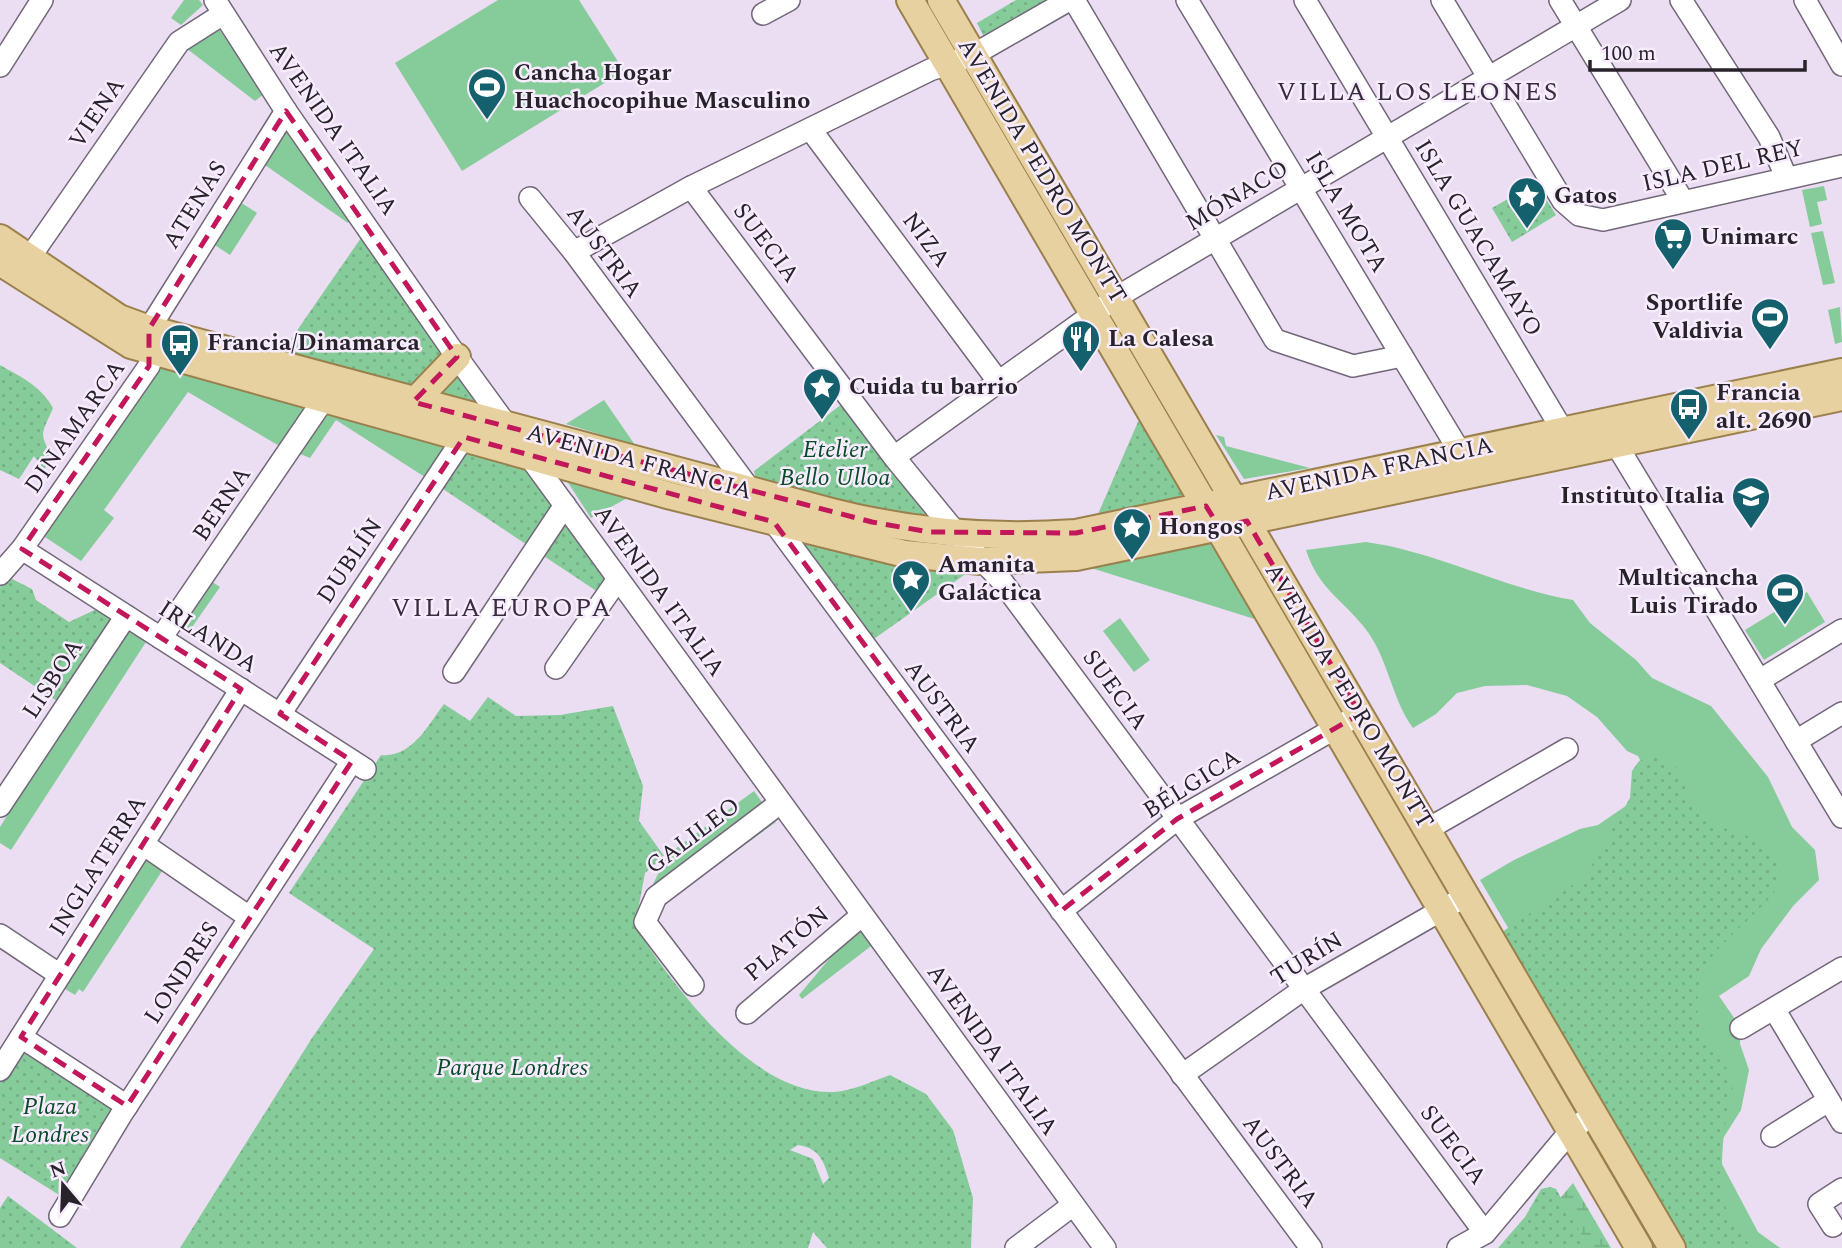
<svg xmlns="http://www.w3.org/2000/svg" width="1842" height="1248" viewBox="0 0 1842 1248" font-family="Spectral,serif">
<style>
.green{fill:#86cc9a}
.wetland{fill:url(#wetland-marsh)}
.park{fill:url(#park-dots);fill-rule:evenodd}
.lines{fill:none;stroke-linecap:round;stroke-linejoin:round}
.minor-casing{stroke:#73677a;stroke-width:24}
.major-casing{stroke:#9a804d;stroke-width:30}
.minor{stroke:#fff;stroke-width:21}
.major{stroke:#e8d1a0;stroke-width:26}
.marked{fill:none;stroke:#c2185b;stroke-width:5;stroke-dasharray:14 9;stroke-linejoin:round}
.labels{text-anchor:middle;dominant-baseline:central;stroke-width:5;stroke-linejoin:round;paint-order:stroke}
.poi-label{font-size:24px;font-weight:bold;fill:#28232b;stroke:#f7ecfd;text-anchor:start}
.street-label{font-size:24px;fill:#28232b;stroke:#f7ecfd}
.park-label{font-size:24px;font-style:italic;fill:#074c26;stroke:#f7ecfd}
.neighbourhood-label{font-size:26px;letter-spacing:2px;fill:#372d3d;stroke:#f7ecfd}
</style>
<defs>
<pattern id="wetland-marsh" width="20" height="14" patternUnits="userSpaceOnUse" patternTransform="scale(1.75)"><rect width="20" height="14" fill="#86cc9a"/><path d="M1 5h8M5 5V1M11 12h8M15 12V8" fill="none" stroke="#74af85"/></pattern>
<pattern id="park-dots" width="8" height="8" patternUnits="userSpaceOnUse" patternTransform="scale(1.75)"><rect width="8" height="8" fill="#86cc9a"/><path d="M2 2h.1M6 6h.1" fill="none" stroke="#74af85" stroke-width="1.8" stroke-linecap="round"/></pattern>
</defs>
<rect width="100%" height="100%" fill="#ebddf2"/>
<g class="green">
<path d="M184 0H199L203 5 181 25 171 18Z"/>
<path d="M498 0H579L624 71 462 171 395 63Z"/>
<path d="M217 26 264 94 255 101 186 48Z"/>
<path d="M287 131 350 220 348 223 265 165Z"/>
<path d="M1824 186 1827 200 1817 202 1822 224 1810 227 1802 190Z"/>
<path d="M237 200 257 213 230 255 210 242Z"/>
<path d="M1823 231 1835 283 1823 285 1811 233Z"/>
<path d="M1840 307 1842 342 1835 344 1828 310Z"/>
<path d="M161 368 309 408 281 447 188 392 104 510 114 518 81 561 42 535Z"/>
<path d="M604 400 635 445 566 424Z"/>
<path d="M332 406 449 440 428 479 336 420 310 458 300 454Z"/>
<path d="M1216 435 1224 437 1226 446 1310 468 1244 479Z"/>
<path d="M565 478 631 496 591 518Z"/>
<path d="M1213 541 1261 621 1088 567Z"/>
<path d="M1366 542C1438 552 1502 588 1573 600L1590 623 1636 660 1652 678 1711 706 1768 777 1792 827 1815 850 1819 880 1793 906 1761 949 1749 976 1719 996 1741 1028 1740 1044 1749 1070 1741 1110 1715 1151 1758 1232 1780 1248H1696L1480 880 1514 860 1580 829 1598 825 1646 792 1650 780 1638 756 1627 751 1597 717 1567 696 1527 685 1485 686 1457 693 1436 714 1413 728C1391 698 1388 656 1364 627 1341 598 1318 588 1306 550Z"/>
<path d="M208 579 220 587 190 630 179 622Z"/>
<path d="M1807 592 1825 622 1764 660 1745 630Z"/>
<path d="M1120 618 1150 660 1134 672 1103 631Z"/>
<path d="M124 627 146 642 11 850 0 843V827Z"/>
<path d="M754 791 776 822 659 908 648 895 667 855Z"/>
<path d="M146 856 164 868 83 992 79 989 75 995 60 986Z"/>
<path d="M860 922 875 943 802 999 799 995Z"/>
<path d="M1467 922 1585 1109 1578 1116 1464 926Z"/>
</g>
<path class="wetland" d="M1573 1183 1611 1248H1518Z"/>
<g class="park">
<path d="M1016 0H1061L985 39 977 23Z"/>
<path d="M1536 183 1556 215 1512 242 1492 208Z"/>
<path d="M363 235 478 399 473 405 278 358Z"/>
<path d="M0 365C21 377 41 386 53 408 41 436 39 431 52 457L44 470 34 456 19 479 0 470Z"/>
<path d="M842 404 928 518 921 527 756 481 754 471Z"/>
<path d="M1144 408 1191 494 1177 502 1095 521Z"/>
<path d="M462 451 528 470 608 582 601 594 437 485Z"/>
<path d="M807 536 974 568 871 641 800 546Z"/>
<path d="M6 576 32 589 36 600 69 622 99 608 114 617 60 703 0 663V587Z"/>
<path d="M488 697 516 716 560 715 613 706 643 786 639 821 664 856 645 873 635 926C673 986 754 1096 834 1092 852 1091 873 1081 890 1075L926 1094 953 1130 973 1198 971 1248H827L813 1232 808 1248H180L312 1038 374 949 289 893 381 755C412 758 428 725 444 704L470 721ZM798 1145C818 1148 823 1159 829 1178L823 1184 813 1159 790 1150Z"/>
<path d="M1656 756C1694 767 1678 795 1702 816 1728 839 1787 831 1780 881 1778 898 1719 942 1707 964 1696 986 1693 1020 1706 1041 1714 1054 1729 1066 1732 1081 1734 1093 1727 1106 1726 1118 1722 1142 1718 1196 1730 1218 1736 1228 1744 1238 1752 1248H1674L1493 938 1577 882 1589 870 1630 798 1632 771 1639 761Z"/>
<path d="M18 1040 119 1105 64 1198 0 1158V1069Z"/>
<path d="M1550 1187 1556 1189 1589 1248H1498L1525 1217 1541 1189Z"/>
<path d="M8 1196 77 1248H0V1208Z"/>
</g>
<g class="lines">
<defs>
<g id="minor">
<path d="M215 0 286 111 457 357 1105 1248"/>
<path d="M1074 0 1275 340 1353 366 1402 356"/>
<path d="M1187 0 1460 452"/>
<path d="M1305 0 1563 431"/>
<path d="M1442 0 1563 201 1579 215 1603 220 1842 166"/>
<path d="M1560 0 1683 201"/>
<path d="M1681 0 1769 137 1786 177"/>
<path d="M1805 0 1842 65"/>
<path d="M763 14 789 0"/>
<path d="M0 66 42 0"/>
<path d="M811 130 998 381"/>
<path d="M691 187 894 457 957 534 1001 580 1485 1233"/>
<path d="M530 198 574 252 1311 1248"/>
<path d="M574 252 691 187 930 70 973 55 1069 0"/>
<path d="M30 257 179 42 223 14"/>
<path d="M1616 444 1842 817"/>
<path d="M894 457 1117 297 1620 0"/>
<path d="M22 549 365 769"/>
<path d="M0 574 22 549 149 366 153 352 149 329 286 111"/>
<path d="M161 638 324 399"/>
<path d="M556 668 618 579"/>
<path d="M454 672 565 505"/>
<path d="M1760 680 1842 630"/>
<path d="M280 714 464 437"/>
<path d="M1796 741 1842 713"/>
<path d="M0 806 126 616"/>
<path d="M1428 829 1567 749"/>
<path d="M143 844 249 917"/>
<path d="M1061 911 1177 819 1360 714"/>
<path d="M0 935 60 975"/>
<path d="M693 985 645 922 656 897 780 803"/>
<path d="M1774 1009 1842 1122"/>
<path d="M747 1013 861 916"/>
<path d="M1741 1028 1842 968"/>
<path d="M21 1037 127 1106"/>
<path d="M0 1070 241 689"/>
<path d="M1182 1075 1304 989 1466 896"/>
<path d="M1772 1136 1828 1101"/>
<path d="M60 1216 121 1115 352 761"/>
<path d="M1833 1226 1819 1204 1842 1189"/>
<path d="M1016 1248 1073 1205"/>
<path d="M1458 1248 1485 1233 1563 1140 1582 1122"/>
</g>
<g id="major">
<path d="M910 0 1639 1248"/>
<path d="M941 0 1672 1248"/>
<path d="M0 238 119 318 149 329 832 512C914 533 993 539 1076 533L1842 372"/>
<path d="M0 262 131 345 671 496 905 554 981 561 1076 557 1842 397"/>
<path d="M414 402 457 357"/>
</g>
</defs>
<use href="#minor" class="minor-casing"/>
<use href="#major" class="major-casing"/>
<use href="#minor" class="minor"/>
<use href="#major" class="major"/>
</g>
<path class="marked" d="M286 111 457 357 413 402 872 522 929 532 1076 533 1206 506 1219 527 1247 521 1360 714 1177 819 1061 911 774 522 464 437 280 714 352 761 127 1106 21 1037 241 689 22 549 149 366V329Z"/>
<defs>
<symbol id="stadium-pin" viewBox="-11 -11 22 30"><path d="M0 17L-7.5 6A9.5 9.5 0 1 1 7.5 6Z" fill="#15606d" stroke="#f7ecfd"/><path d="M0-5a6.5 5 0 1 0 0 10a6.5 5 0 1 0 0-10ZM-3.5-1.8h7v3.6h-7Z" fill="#fff"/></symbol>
<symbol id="sight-pin" viewBox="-11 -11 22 30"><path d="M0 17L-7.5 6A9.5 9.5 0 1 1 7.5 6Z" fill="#15606d" stroke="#f7ecfd"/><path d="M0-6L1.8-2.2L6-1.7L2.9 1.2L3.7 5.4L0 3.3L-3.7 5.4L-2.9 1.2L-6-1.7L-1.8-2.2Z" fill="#fff"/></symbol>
<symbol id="supermarket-pin" viewBox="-11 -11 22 30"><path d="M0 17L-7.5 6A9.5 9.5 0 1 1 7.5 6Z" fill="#15606d" stroke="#f7ecfd"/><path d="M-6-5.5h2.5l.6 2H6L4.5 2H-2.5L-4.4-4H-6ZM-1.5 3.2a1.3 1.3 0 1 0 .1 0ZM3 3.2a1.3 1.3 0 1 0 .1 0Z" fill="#fff"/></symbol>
<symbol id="restaurant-pin" viewBox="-11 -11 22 30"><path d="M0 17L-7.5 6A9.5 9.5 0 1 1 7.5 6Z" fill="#15606d" stroke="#f7ecfd"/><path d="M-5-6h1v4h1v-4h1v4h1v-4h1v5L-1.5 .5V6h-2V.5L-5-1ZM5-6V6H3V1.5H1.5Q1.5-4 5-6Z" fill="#fff"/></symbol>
<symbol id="bus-pin" viewBox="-11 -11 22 30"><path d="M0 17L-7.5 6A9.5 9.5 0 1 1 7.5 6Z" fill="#15606d" stroke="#f7ecfd"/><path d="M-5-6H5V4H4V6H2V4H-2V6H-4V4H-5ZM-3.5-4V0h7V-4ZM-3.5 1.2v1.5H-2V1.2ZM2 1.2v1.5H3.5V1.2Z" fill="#fff"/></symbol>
<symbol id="school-pin" viewBox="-11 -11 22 30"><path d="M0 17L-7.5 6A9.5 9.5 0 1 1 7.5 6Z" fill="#15606d" stroke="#f7ecfd"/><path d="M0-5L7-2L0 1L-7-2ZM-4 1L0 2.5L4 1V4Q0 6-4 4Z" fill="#fff"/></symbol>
</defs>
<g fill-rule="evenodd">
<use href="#stadium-pin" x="465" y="65" width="44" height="60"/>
<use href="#sight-pin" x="1505" y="174" width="44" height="60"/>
<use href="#supermarket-pin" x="1651" y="215" width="44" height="60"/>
<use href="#stadium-pin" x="1748" y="295" width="44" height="60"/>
<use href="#restaurant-pin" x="1059" y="317" width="44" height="60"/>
<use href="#bus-pin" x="158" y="321" width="44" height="60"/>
<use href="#sight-pin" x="800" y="365" width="44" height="60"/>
<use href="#bus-pin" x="1667" y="385" width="44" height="60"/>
<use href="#school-pin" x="1729" y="474" width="44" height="60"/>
<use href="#sight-pin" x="1110" y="505" width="44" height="60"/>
<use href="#sight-pin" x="889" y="557" width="44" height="60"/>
<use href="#stadium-pin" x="1763" y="570" width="44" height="60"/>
</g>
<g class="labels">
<g class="poi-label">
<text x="514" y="73">Cancha Hogar<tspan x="514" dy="28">Huachocopihue Masculino</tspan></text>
<text x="1554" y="196">Gatos</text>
<text x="1700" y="237">Unimarc</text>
<text x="1743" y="303" text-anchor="end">Sportlife<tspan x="1743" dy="28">Valdivia</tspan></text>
<text x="1108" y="339">La Calesa</text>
<text x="207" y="343">Francia/Dinamarca</text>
<text x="849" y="387">Cuida tu barrio</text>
<text x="1716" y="393">Francia<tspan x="1716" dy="28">alt. 2690</tspan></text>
<text x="1724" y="496" text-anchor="end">Instituto Italia</text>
<text x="1159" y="527">Hongos</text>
<text x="938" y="565">Amanita<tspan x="938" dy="28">Galáctica</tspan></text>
<text x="1758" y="578" text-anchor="end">Multicancha<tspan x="1758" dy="28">Luis Tirado</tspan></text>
</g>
<g class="street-label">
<text transform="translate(97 113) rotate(-56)">VIENA</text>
<text transform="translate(333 129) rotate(55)">AVENIDA ITALIA</text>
<text transform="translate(1723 166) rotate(-13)">ISLA DEL REY</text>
<text transform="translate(1042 171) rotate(59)">AVENIDA PEDRO MONTT</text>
<text transform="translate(1237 196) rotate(-31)">MÓNACO</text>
<text transform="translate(195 205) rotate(-58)">ATENAS</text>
<text transform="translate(1346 212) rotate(59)">ISLA MOTA</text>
<text transform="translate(1478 238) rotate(59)">ISLA GUACAMAYO</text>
<text transform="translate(926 240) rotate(53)">NIZA</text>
<text transform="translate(766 243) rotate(53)">SUECIA</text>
<text transform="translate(604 252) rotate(53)">AUSTRIA</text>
<text transform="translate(75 427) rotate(-55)">DINAMARCA</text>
<text transform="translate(639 462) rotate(15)">AVENIDA FRANCIA</text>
<text transform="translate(1379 469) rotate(-12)">AVENIDA FRANCIA</text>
<text transform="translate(222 504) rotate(-56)">BERNA</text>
<text transform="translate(350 561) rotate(-56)">DUBLÍN</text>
<text transform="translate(659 591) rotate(54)">AVENIDA ITALIA</text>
<text transform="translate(208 637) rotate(33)">IRLANDA</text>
<text transform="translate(53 679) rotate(-57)">LISBOA</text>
<text transform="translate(1115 690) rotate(54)">SUECIA</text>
<text transform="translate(1349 696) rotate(59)">AVENIDA PEDRO MONTT</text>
<text transform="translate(942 707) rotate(53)">AUSTRIA</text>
<text transform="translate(1192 784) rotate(-32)">BÉLGICA</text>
<text transform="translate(693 836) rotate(-37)">GALILEO</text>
<text transform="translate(98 866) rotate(-58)">INGLATERRA</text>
<text transform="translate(787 944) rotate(-40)">PLATÓN</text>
<text transform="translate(1307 959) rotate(-32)">TURÍN</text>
<text transform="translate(182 973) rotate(-57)">LONDRES</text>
<text transform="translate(992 1050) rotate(54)">AVENIDA ITALIA</text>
<text transform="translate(1453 1145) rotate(53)">SUECIA</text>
<text transform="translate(1280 1162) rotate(53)">AUSTRIA</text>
</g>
<g class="park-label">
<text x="835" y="450">Etelier<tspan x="835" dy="28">Bello Ulloa</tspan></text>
<text x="512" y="1068">Parque Londres</text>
<text x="50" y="1107">Plaza<tspan x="50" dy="28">Londres</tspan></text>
</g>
<g class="neighbourhood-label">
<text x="1418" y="92">VILLA LOS LEONES</text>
<text x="502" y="608">VILLA EUROPA</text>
</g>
</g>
<g transform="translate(63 1185) rotate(341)" stroke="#f7ecfd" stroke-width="5" paint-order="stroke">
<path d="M0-5L12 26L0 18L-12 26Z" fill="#28232b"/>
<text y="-10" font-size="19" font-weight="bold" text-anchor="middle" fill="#28232b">N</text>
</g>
<path d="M1590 60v10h215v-10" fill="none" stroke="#28232b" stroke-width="3.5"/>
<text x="1601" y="60" font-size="21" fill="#28232b" stroke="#f7ecfd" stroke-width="5" paint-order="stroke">100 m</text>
</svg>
